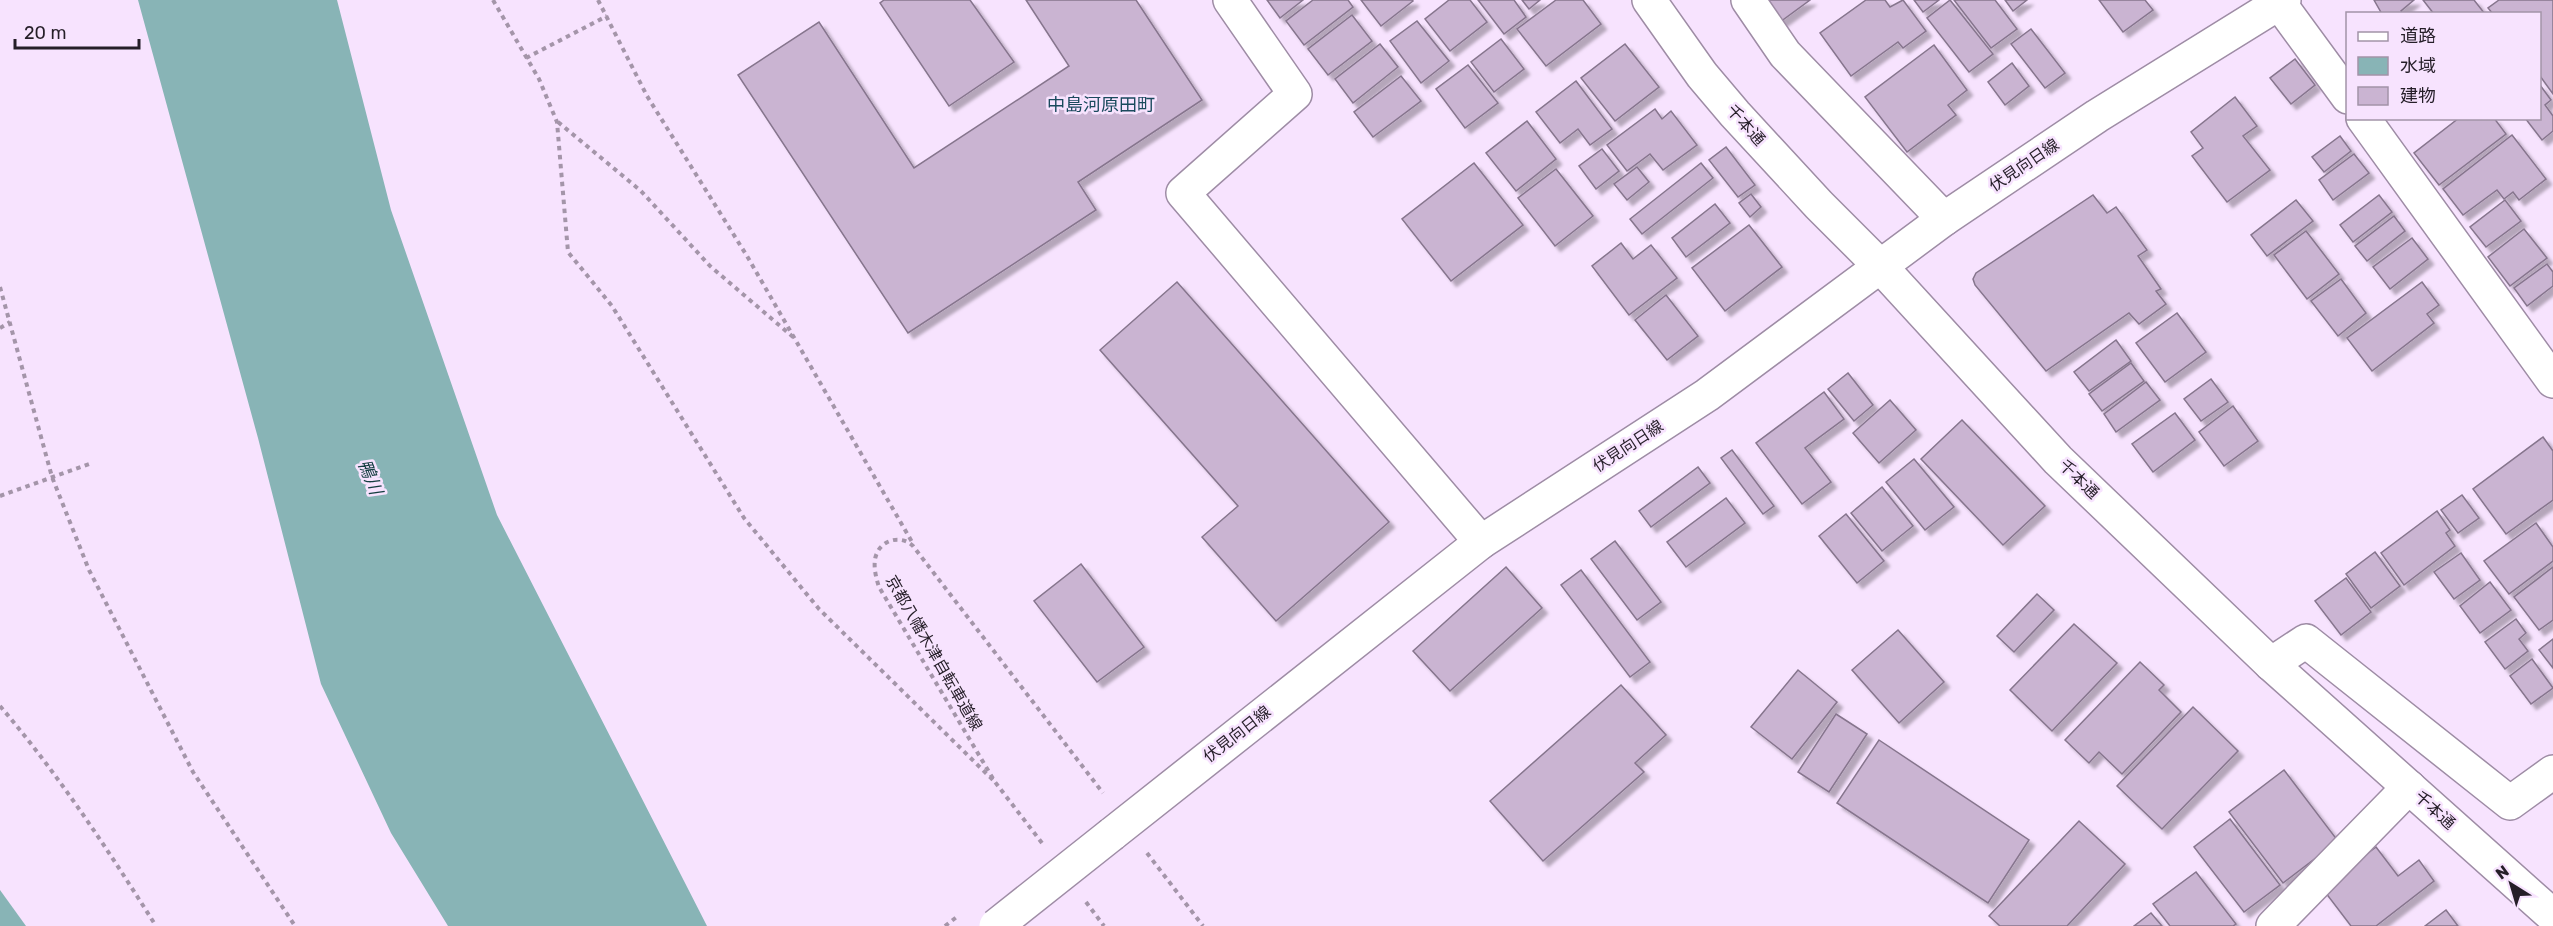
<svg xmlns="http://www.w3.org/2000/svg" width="2553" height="926" viewBox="0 0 2553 926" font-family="Rubik,'Noto Sans JP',sans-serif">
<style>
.water{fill:#88b4b6}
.building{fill:#cab4d2;stroke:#86758d;stroke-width:1.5;filter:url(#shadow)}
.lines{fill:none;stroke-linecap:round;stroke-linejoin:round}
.street-casing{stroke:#9e8ca5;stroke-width:36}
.secondary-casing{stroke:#9e8ca5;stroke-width:36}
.path{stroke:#a495a9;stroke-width:4;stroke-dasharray:4.5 4.5;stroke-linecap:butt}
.street{stroke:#fff;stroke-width:33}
.secondary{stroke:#fff;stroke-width:33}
.secondary-bridge-casing{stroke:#9e8ca5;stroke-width:36;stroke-linecap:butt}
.path-bridge{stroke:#a495a9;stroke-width:4;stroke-dasharray:4.5 4.5;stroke-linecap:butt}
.secondary-bridge{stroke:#fff;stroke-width:33}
.labels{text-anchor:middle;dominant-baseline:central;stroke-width:5;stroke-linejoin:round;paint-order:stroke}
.street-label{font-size:16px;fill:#251e28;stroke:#f7e3fe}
.neighbourhood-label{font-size:18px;fill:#1a4a5d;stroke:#f7e3fe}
.water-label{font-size:18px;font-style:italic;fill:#133e40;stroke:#f7e3fe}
</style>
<defs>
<filter id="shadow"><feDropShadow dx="5.5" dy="5.5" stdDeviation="1.5" flood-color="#0004"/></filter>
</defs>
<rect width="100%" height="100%" fill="#f7e3fe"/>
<g class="water">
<path d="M138 0H337L391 210 497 515 707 926H448L391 833 321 684 258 438Z"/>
<path d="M0 890 26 926H0Z"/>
</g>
<g class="building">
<path d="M884 0H970L1014 62 949 106 880 3Z"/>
<path d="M1026 0H1136L1202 100 1078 182 1096 210 908 333 738 75 819 22 914 168 1069 66Z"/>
<path d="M1267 0H1303L1280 18Z"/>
<path d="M1313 0H1348L1353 7 1304 45 1286 21Z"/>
<path d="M1361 0H1412L1413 1 1381 26Z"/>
<path d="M1449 0H1470L1487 22 1450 51 1425 19Z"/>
<path d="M1478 0H1514L1526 17 1504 34Z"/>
<path d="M1522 0H1540L1529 9Z"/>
<path d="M1556 0H1583L1601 24 1546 66 1517 29Z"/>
<path d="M1764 0H1810L1780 22Z"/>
<path d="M1866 0H1885L1890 7 1903 0 1926 31 1903 48 1898 42 1851 76 1820 33Z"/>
<path d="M1914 0H1939L1923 12Z"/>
<path d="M1950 0 1993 54 1969 72 1927 18Z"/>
<path d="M1954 0H1995L2017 29 1991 48Z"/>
<path d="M2005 0H2027L2013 11Z"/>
<path d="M2099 0H2145L2153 10 2123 32Z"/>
<path d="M2374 0H2414L2401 11 2403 14H2382Z"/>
<path d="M2423 0H2474L2485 14H2434Z"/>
<path d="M2499 0H2553V94L2540 76V14H2493L2488 8Z"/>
<path d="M1352 15 1372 41 1328 75 1308 49Z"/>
<path d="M1417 21 1449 61 1421 83 1390 41Z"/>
<path d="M2031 29 2065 73 2045 88 2011 44Z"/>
<path d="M1501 39 1524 69 1494 92 1471 62Z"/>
<path d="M1380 44 1398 67 1353 103 1335 79Z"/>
<path d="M1625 44 1659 87 1615 121 1581 78Z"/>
<path d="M1934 45 1967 90 1948 105 1956 115 1907 152 1865 97Z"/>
<path d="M2295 59 2315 85 2291 104 2270 78Z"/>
<path d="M2012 63 2029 86 2005 105 1988 82Z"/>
<path d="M1468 65 1498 103 1465 128 1436 89Z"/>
<path d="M1401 76 1421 101 1373 137 1354 112Z"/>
<path d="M1576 81 1612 129 1590 145 1578 129 1560 143 1536 112Z"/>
<path d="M2540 85 2551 100 2545 105 2553 116V131L2542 140 2525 118H2540Z"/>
<path d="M2235 97 2257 126 2243 136 2270 170 2227 202 2192 156 2203 148 2191 132Z"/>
<path d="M1655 109 1662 119 1671 111 1697 145 1663 170 1650 154 1627 171 1607 145Z"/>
<path d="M2459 118H2494L2506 134 2439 185 2414 153Z"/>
<path d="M1527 121 1556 159 1516 191 1486 153Z"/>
<path d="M2512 135 2546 179 2519 200 2513 192 2504 199 2497 190 2463 215 2443 189Z"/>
<path d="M2340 136 2351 151 2324 172 2312 157Z"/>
<path d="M1726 147 1755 185 1738 197 1709 160Z"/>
<path d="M1602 149 1619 171 1596 189 1579 166Z"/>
<path d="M2354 154 2369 173 2333 200 2319 180Z"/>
<path d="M1474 163 1523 225 1451 281 1402 219Z"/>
<path d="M1701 163 1713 178 1642 234 1630 219Z"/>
<path d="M1637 167 1649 182 1627 200 1614 184Z"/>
<path d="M1556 169 1593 216 1555 246 1518 198Z"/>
<path d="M1751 194 1761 207 1750 217 1739 203Z"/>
<path d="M2093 195 2107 213 2116 207 2147 250 2138 256 2161 289 2156 291 2166 304 2139 324 2129 313 2046 371 1975 285 1973 279 1976 273Z"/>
<path d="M2379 195 2392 212 2353 242 2340 225Z"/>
<path d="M2296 200 2313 221 2267 256 2251 235Z"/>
<path d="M2505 200 2521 221 2486 247 2470 227Z"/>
<path d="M1715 204 1730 223 1686 257 1672 238Z"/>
<path d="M2394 216 2405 231 2367 261 2355 246Z"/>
<path d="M1749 225 1782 267 1725 311 1692 268Z"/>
<path d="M2524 229 2547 258 2510 286 2488 257Z"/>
<path d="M2306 231 2339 274 2307 299 2274 255Z"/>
<path d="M2412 238 2428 259 2390 289 2373 267Z"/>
<path d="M1621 243 1633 259 1651 245 1677 278 1629 315 1592 266Z"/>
<path d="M2547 264 2553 272V286L2527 306 2514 288Z"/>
<path d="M2341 279 2366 313 2338 336 2311 301Z"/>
<path d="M1177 282 1389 522 1276 621 1202 537 1238 506 1100 350Z"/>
<path d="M2422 282 2439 305 2427 314 2434 323 2372 371 2347 338Z"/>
<path d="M1666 295 1698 336 1667 360 1635 320Z"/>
<path d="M2177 313 2206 352 2165 382 2136 343Z"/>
<path d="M2116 340 2131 361 2089 391 2074 372Z"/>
<path d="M2131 363 2144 381 2102 411 2089 394Z"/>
<path d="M1848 373 1873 405 1854 421 1828 389Z"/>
<path d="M2211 379 2228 402 2201 421 2184 399Z"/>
<path d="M2146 382 2160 400 2116 432 2104 414Z"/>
<path d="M1824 392 1844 419 1805 448 1831 482 1802 504 1756 443Z"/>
<path d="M1890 400 1916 430 1879 463 1853 433Z"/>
<path d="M2233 406 2258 441 2224 466 2199 432Z"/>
<path d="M2175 413 2195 440 2153 472 2132 444Z"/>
<path d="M1962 420 2045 506 2003 545 1921 459Z"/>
<path d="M2543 437 2553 451V500L2506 534 2473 489Z"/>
<path d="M1732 450 1774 506 1763 514 1721 458Z"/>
<path d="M1914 459 1954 507 1925 530 1886 482Z"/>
<path d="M1698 467 1710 483 1651 527 1639 511Z"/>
<path d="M1882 487 1913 526 1882 551 1851 513Z"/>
<path d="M2462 495 2479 518 2458 533 2441 510Z"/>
<path d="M1726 498 1745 523 1686 567 1667 542Z"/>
<path d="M2437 511 2450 530 2446 533 2455 546 2404 585 2381 553Z"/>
<path d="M1846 514 1884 561 1857 583 1819 536Z"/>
<path d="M2536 523 2553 547V561L2509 594 2484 561Z"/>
<path d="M1615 541 1661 602 1637 620 1591 559Z"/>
<path d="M2375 552 2400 586 2371 608 2346 574Z"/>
<path d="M2461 553 2480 580 2454 599 2434 572Z"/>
<path d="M1081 564 1144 647 1097 682 1034 601Z"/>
<path d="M1506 567 1542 608 1450 691 1413 651Z"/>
<path d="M2553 567V620L2539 630 2514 597Z"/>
<path d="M1581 570 1650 662 1630 677 1561 585Z"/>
<path d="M2346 578 2371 612 2341 635 2315 601Z"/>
<path d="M2490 582 2511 610 2480 633 2460 606Z"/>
<path d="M2037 594 2054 610 2014 652 1997 636Z"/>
<path d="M2516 619 2526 633 2519 639 2528 651 2505 669 2485 642Z"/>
<path d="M2074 624 2117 663 2052 731 2010 690Z"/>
<path d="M1898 630 1944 682 1899 723 1852 670Z"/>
<path d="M2553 639V668L2539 650Z"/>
<path d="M2532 659 2553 688 2531 704 2510 676Z"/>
<path d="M2140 662 2164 685 2159 690 2181 712 2122 774 2099 752 2089 763 2065 740Z"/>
<path d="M1798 670 1837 702 1792 759 1751 727Z"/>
<path d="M1621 685 1666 735 1635 763 1644 772 1543 861 1490 801Z"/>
<path d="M2193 707 2238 751 2162 829 2117 786Z"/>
<path d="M1836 714 1867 734 1829 792 1798 772Z"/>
<path d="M1879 740 2029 840 1988 903 1837 803Z"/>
<path d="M2284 770 2338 841 2283 883 2229 812Z"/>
<path d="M2230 819 2280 885 2244 912 2194 847Z"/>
<path d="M2079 821 2125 864 2067 926H2000L1989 916Z"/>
<path d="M2376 847 2398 876 2419 860 2434 881 2376 926H2351L2322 888Z"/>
<path d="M2196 872 2236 924 2233 926H2170L2153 904Z"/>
<path d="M2446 910 2458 926H2425Z"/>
<path d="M2151 913 2162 926H2134Z"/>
</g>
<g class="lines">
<defs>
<g id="street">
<path d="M1230 0 1295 94 1183 193 1481 542"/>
<path d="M1748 0 1785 54 1944 219"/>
<path d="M2277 0 2348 97"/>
<path d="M2363 118 2553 381"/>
<path d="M2271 664 2306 641 2510 803 2553 772"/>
<path d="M2273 926 2409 787"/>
</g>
<g id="secondary">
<path d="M1649 0 1702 75 1735 114 1819 205 1881 267 2058 460 2271 664 2553 916"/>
<path d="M1112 834 1481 542 1707 395 1944 219 2097 116 2284 0"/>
</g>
</defs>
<use href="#street" class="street-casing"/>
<use href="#secondary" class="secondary-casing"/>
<g class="path">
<path d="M493 0 539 79 557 122 568 252 612 306 744 518 819 609 995 782"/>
<path d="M598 0 647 96 747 256 912 542"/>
<path d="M526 58 607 16"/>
<path d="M558 122 641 191 710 266 793 337"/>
<path d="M0 287 52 477 89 570 193 772 295 926"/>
<path d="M0 328 10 322"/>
<path d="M0 496 89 464"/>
<path d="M0 706C59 775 108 850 156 926"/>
<path d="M1042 843 995 782 879 587C876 578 872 563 877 553 883 539 902 535 913 546L1103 793"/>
<path d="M1147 853 1203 926"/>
<path d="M1086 902 1104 926"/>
</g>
<use href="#street" class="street"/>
<use href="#secondary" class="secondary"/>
<defs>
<path id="secondary-bridge" d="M996 926 1112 834"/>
</defs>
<use href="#secondary-bridge" class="secondary-bridge-casing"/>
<path class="path-bridge" d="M945 926 958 916"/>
<use href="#secondary-bridge" class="secondary-bridge"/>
</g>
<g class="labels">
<g class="street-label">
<text transform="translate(1746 125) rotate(48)">千本通</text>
<text transform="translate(2024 165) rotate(-34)">伏見向日線</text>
<text transform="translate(1628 446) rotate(-33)">伏見向日線</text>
<text transform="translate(2079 479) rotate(44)">千本通</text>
<text transform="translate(934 653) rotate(60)">京都八幡木津自転車道線</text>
<text transform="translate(1237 734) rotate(-38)">伏見向日線</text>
<text transform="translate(2435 810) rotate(42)">千本通</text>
</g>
<g class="neighbourhood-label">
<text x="1101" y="105">中島河原田町</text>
</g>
<g class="water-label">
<text transform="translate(370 477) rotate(68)">鴨川</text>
</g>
</g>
<rect x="2346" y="12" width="195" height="108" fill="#f7e3fe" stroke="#a394a8" stroke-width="1.5"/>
<rect x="2358" y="32" width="30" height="9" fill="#ffffff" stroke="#a394a8" stroke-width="1.5"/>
<text x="2400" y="42" font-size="18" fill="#251e28">道路</text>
<rect x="2358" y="57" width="30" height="18" fill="#88b4b6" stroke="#a394a8" stroke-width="1.5"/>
<text x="2400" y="72" font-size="18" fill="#251e28">水域</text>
<rect x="2358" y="87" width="30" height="18" fill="#cab4d2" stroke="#a394a8" stroke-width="1.5"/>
<text x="2400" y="102" font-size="18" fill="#251e28">建物</text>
<g transform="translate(2511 884) rotate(323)" stroke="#f7e3fe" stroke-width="4.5" paint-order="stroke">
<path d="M0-4.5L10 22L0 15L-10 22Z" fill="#251e28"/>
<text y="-9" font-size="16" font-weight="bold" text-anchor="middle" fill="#251e28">N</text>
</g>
<path d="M15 39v9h124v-9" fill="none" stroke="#251e28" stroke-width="3"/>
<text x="24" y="39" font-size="18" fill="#251e28" stroke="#f7e3fe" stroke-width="4.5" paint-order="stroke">20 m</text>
</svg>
